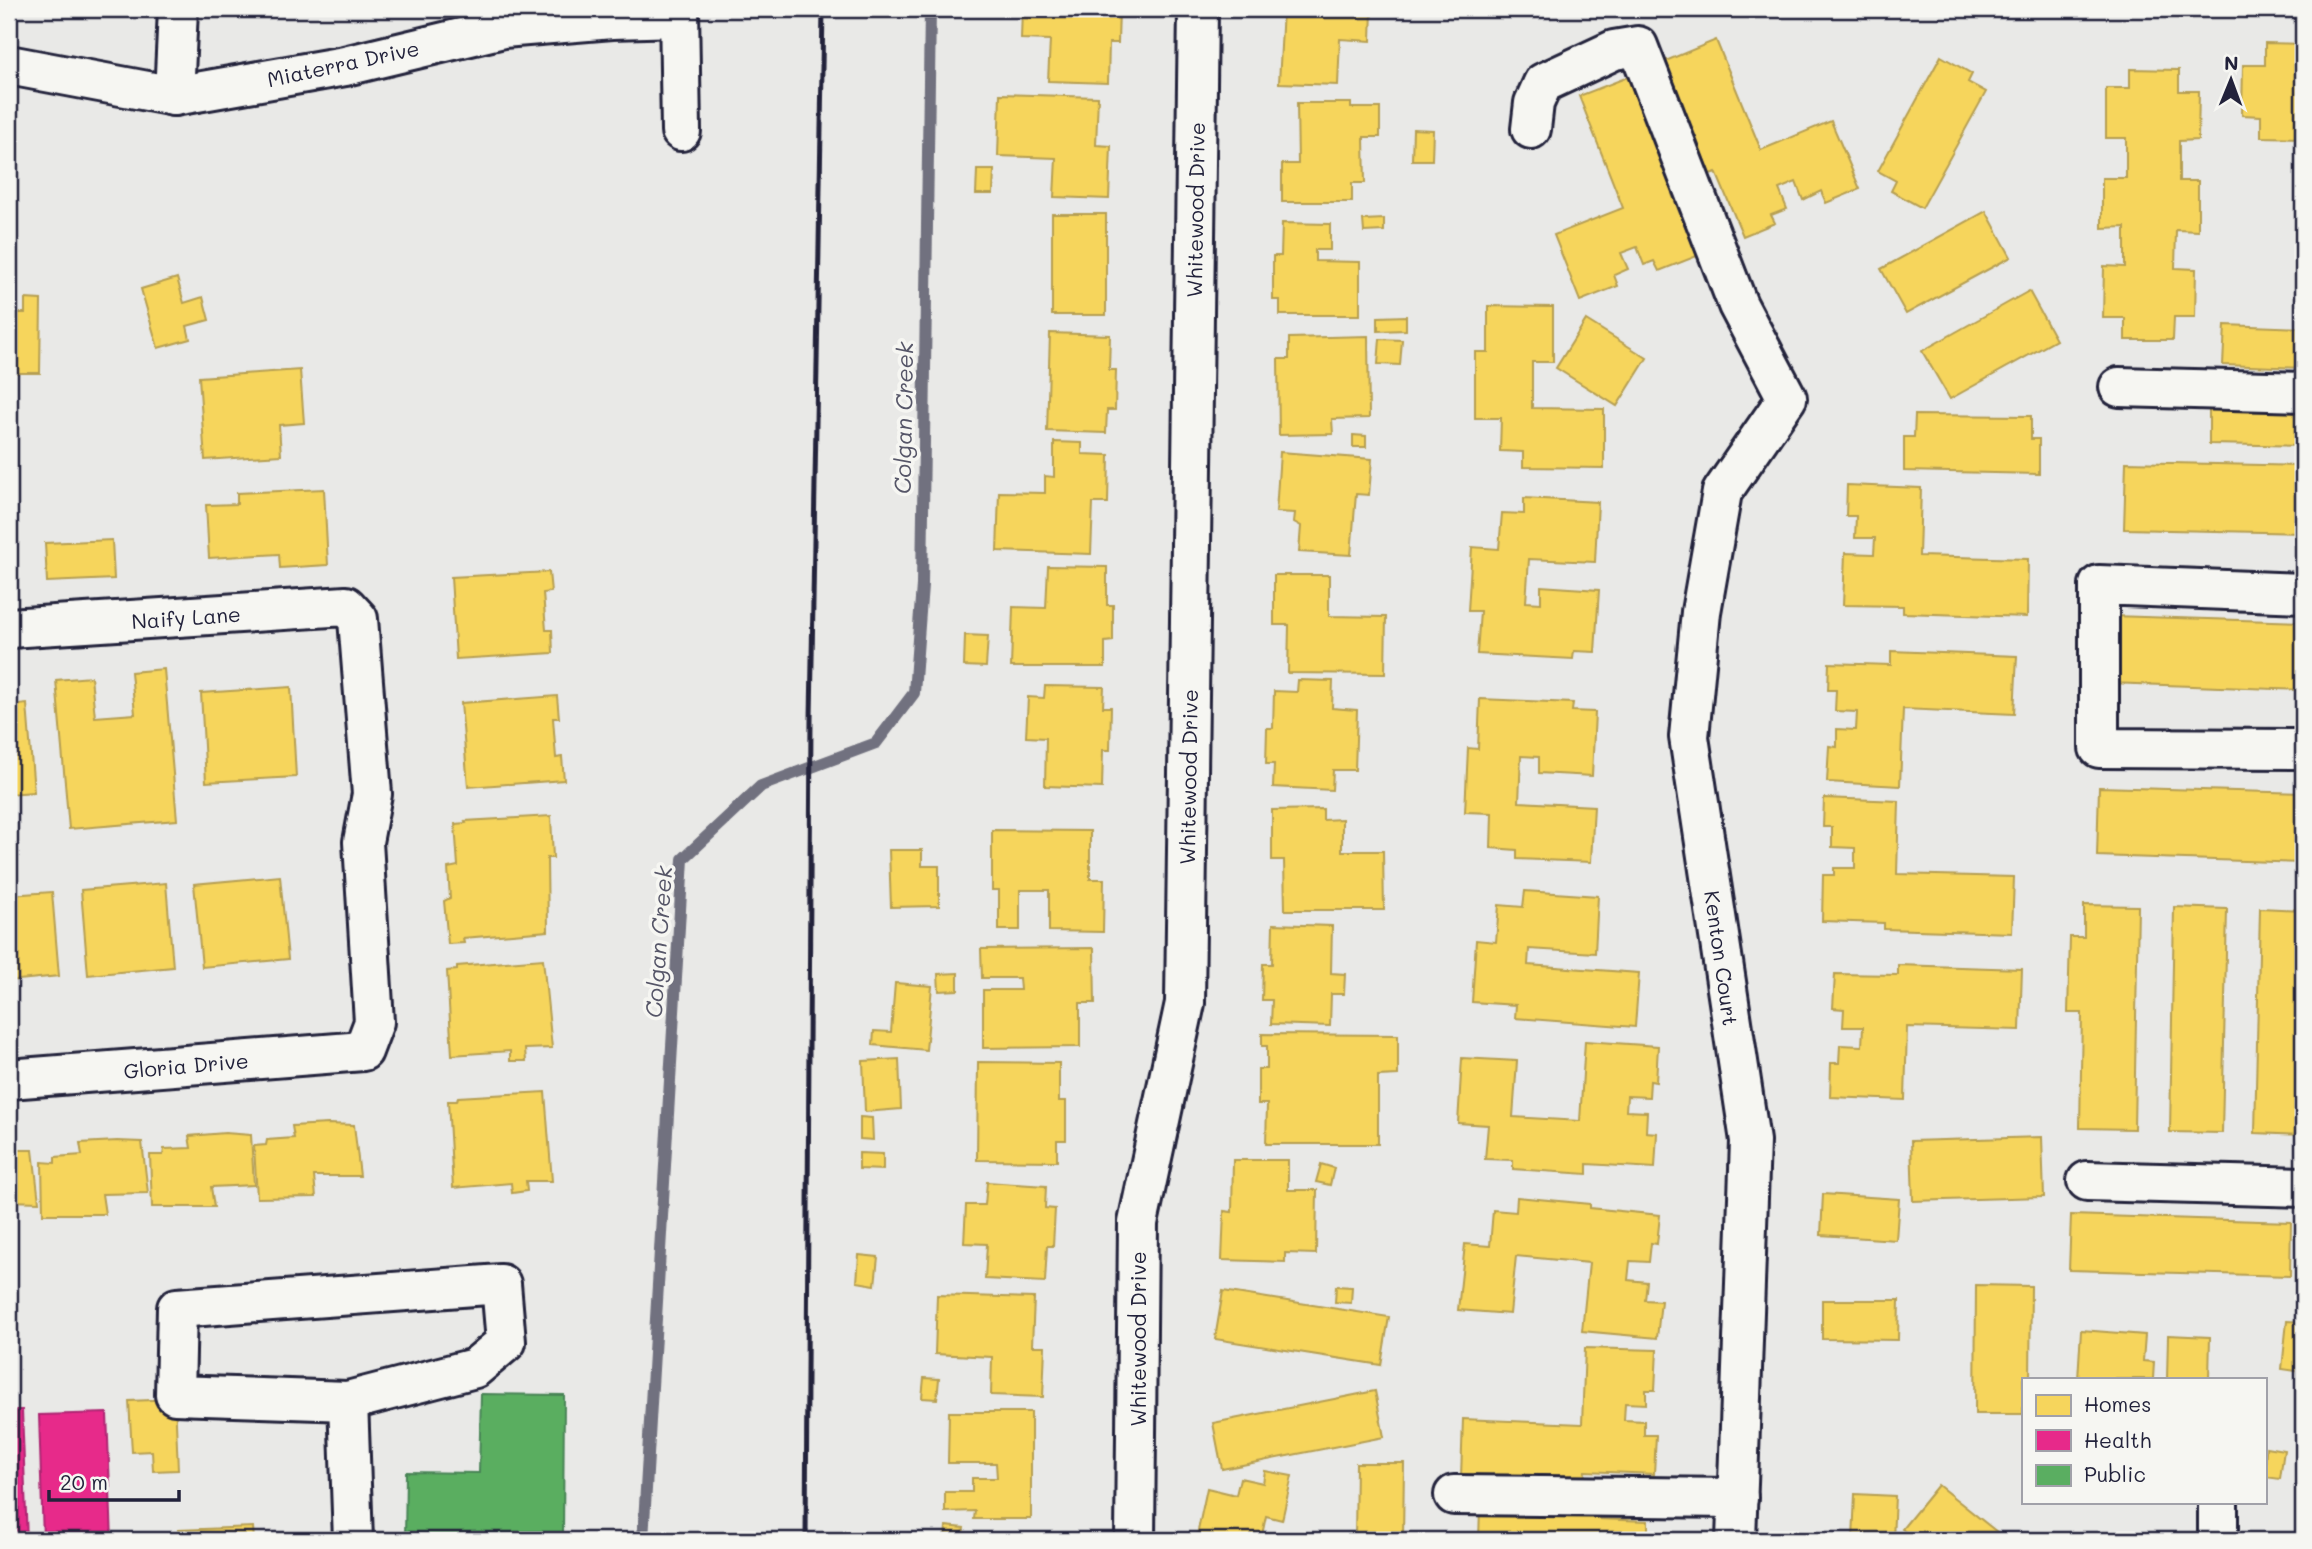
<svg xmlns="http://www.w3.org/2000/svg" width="2312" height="1549" viewBox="0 0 2312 1549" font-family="Mali,sans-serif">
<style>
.homes{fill:#f6d55c;stroke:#b69f52;stroke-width:2}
.health{fill:#e7298a;stroke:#ac2772;stroke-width:2}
.public{fill:#5aae61;stroke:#498456;stroke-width:2}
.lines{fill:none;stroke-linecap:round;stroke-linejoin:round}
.stream{stroke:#71717f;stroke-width:12}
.minor-casing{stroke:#22223b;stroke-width:44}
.minor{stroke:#f6f6f2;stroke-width:38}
.rail{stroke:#22223b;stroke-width:5}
.labels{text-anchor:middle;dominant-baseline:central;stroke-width:7;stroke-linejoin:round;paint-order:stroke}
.street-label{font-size:21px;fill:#22223b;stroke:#f6f6f2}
.water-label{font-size:23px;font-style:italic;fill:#565668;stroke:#f6f6f2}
</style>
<rect width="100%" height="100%" fill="#e9e9e7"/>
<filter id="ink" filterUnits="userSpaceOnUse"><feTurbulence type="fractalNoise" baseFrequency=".0143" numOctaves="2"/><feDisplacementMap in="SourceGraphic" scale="14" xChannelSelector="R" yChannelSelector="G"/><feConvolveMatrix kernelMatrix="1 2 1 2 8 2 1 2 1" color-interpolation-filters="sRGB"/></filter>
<g filter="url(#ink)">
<g class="homes">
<path d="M1022 9H1119L1118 43H1109L1108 83 1048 81 1050 40 1021 39Z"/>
<path d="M1283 9H1372L1371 41 1340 39 1338 85 1279 83Z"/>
<path d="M1716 40 1761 150 1831 121 1860 189 1826 203 1821 191 1803 200 1796 182 1779 189 1787 209 1771 215 1775 223 1743 236 1716 172 1710 174 1663 62Z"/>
<path d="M2265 43 2303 44V138L2261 137V116L2242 115 2243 65H2265Z"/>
<path d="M1941 56 1972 74 1968 82 1986 92 1922 208 1891 191 1896 181 1878 171Z"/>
<path d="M2130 69 2179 70V91H2199L2198 140 2179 141V181H2198V231L2176 230 2175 268 2196 269 2195 317H2174L2173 340H2125V318H2103L2104 266 2125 267V227L2102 228V178H2126V138H2106V88H2130Z"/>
<path d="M1633 75 1679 191 1672 194 1697 256 1659 271 1654 261 1644 265 1637 247 1621 253 1628 269 1614 275 1618 286 1580 301 1554 235 1623 208 1579 96Z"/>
<path d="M1000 94 1098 97 1096 145 1111 146 1109 199 1054 197 1056 158 998 156Z"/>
<path d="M1297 103H1351V108H1380V137H1364L1365 183H1352V202H1282V164H1298Z"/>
<path d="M1413 129 1433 130 1432 160H1412Z"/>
<path d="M977 170H994L993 194H976Z"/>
<path d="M1986 211 2011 257 1906 314 1881 269Z"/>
<rect x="1052" y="214" width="54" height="101"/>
<path d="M1384 219V231L1364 232 1363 220Z"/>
<path d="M1282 223 1330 224V250H1315V261L1360 262V315H1280V300H1273V256H1281Z"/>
<path d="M177 278 184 303 203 297 209 320 187 326 190 339 158 348 141 289Z"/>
<path d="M2029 291 2056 340 1950 399 1922 351Z"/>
<path d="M25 299 41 300 40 373H15L13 313H25Z"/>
<path d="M1488 306 1553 307V362H1532V408L1604 409V468L1523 467V452L1500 451 1501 418H1475V352H1488Z"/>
<path d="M1406 316V330L1378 331V317Z"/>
<path d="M1586 320 1647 358 1617 406 1556 368Z"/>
<path d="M2225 325 2303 328V368L2223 365Z"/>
<path d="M1050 333 1110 335 1109 370H1116L1115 410H1107L1106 433 1047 431Z"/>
<path d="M1368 336 1369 418 1332 419 1333 434 1279 435 1278 359H1289V338Z"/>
<path d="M1380 339 1402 340 1400 365 1378 364Z"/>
<path d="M300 370 304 423 279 425 281 455 205 460 199 377Z"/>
<path d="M2209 400 2303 403V446L2209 444Z"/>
<path d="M1915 415 2031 416V439H2039V474L1904 471V437H1914Z"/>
<path d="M1353 435 1366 436V447H1353Z"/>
<path d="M1054 442 1082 443V454L1109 455 1108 503H1093L1091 554 997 551 999 492 1045 493V476L1054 477Z"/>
<path d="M1280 452 1372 459 1369 495 1356 494 1351 555 1299 552 1301 526 1294 522 1295 513 1276 512Z"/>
<path d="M2126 462 2303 466V533L2124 529Z"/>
<path d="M1847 485 1921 488 1919 556 2028 559 2027 617 1903 613V606L1843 605 1845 553 1874 554 1875 538H1855L1856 516H1846Z"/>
<path d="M324 489 328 565 280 568 279 554 209 558 206 505 237 504V493Z"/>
<path d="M1524 498 1598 502 1595 562 1529 559 1526 602 1541 603V586L1599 590 1595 652 1574 651 1573 659 1477 654 1480 611H1468L1472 547 1499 549 1502 513 1524 514Z"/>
<path d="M112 540 114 579 47 582 45 543Z"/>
<path d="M1048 566 1107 567V605H1113V641L1105 642V667H1011L1013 607 1046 608Z"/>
<path d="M549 572 551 592 543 593 546 630H552L553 653 456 659 451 577Z"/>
<path d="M1274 575H1329V616L1386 617 1385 674 1288 673 1289 625H1274Z"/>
<path d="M2112 616 2303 622V690L2109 683Z"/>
<path d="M965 635 988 636 986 667 964 666Z"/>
<path d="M1891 651 2017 656 2014 714 1903 709 1900 786 1827 782 1829 746 1837 747V729L1856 730 1857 712 1835 711 1836 690H1828L1829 663 1891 665Z"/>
<path d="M164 669 177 820 69 829 56 680 91 677 95 717 135 714 131 672Z"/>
<path d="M1298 680 1333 681 1332 708 1357 710 1355 770H1333L1332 790 1273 787 1274 764H1266L1267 728H1273L1274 691 1297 692Z"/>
<path d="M1045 686 1104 687 1103 707H1111L1110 750H1103L1102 788 1045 786 1046 738 1026 737 1028 697 1044 698Z"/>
<path d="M291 687 296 777 206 782 201 693Z"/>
<path d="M557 696 559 718H553L556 758 562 757 564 780 468 787 461 703Z"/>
<path d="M1480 699 1573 703 1572 711 1595 712 1592 776 1539 773V757L1521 756 1519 802 1594 806 1591 862 1517 859V850L1491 848 1492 813 1465 812 1468 748 1478 749Z"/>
<path d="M27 704 34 792 9 794V706Z"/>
<path d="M2099 787 2303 793V863L2097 856Z"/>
<path d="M1824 798 1899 801 1897 874 2014 877 2012 933 1884 929V923L1822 921 1823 875H1834V868H1855V848L1832 847V827H1823Z"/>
<path d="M1323 809V820L1342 819V851H1383L1384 910H1285L1284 860H1272V810Z"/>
<path d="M551 816 553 858H547L548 931 463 938 464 943 448 944 444 901 450 898 448 868 458 866 455 824 466 823 465 821Z"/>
<path d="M992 830 1090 831V879H1104L1103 932 1049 931V890H1020V930H999V890H992Z"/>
<path d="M889 850H922V866H939V906L891 907Z"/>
<path d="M280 876 288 959 202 967 194 884Z"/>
<path d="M166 883 173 967 88 975 81 890Z"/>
<path d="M1525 891 1598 896 1595 953 1529 949 1528 965 1639 973 1635 1027 1515 1018 1516 1005 1472 1002 1476 940 1496 942 1499 905 1523 907Z"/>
<path d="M52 892 59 976 9 981V895Z"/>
<path d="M2084 905 2138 906 2134 1129 2080 1128 2082 1013H2068L2070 937H2084Z"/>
<path d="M2174 907 2227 909 2222 1133 2170 1132Z"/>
<path d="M2260 908 2303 910V1135L2255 1133Z"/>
<path d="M1273 924 1332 926 1331 973 1345 974 1344 994H1331L1330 1026 1271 1024 1272 1000H1262L1263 964H1272Z"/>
<path d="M1094 948 1095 1003H1080V1047L983 1048V990H1020L1019 978H982L981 949Z"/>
<path d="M543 959 552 1048 525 1049 526 1061H510V1051L452 1055 447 971 457 970V966Z"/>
<path d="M1898 965 2022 969 2020 1030 1907 1027 1905 1100 1830 1097 1831 1063H1839L1840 1045 1862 1046 1863 1027H1843L1844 1009 1833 1008 1835 974 1898 975Z"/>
<path d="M958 973V990L939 991 938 974Z"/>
<path d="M895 983 932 986 926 1050 873 1045 874 1031 891 1032Z"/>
<path d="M1262 1034 1398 1035V1075L1378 1076V1144H1266L1267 1104H1258V1069H1267V1046H1262Z"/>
<path d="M1585 1041 1658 1046 1656 1082 1650 1081 1649 1097 1627 1096 1626 1111 1647 1112 1646 1132 1657 1133 1655 1168 1587 1164V1174L1513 1169V1160L1485 1159 1488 1125 1458 1123 1462 1058 1517 1061 1513 1117 1580 1121Z"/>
<path d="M899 1059 901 1109 865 1112 863 1061Z"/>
<path d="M978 1062 1059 1063V1101H1066V1140H1057V1161L977 1160Z"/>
<path d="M545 1092 552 1181H526L527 1191 512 1193 511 1183 453 1188 448 1101H457L458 1097Z"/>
<path d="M860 1117 872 1118 873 1140 860 1139Z"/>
<path d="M328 1124 354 1125 360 1176H314L316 1197 257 1198 254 1146 266 1145 267 1140 294 1138 292 1126Z"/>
<path d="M225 1133 251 1135 254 1185 211 1187 214 1207H152L150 1155H163L164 1149 191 1148 189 1136Z"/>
<path d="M2042 1137 2044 1197 1913 1201 1911 1141Z"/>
<path d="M117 1141 142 1142 148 1193 102 1194 105 1214H43L42 1162 55 1163V1157L82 1155 80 1143Z"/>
<path d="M9 1150H33L39 1202 9 1201Z"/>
<path d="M859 1153 883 1154V1170L859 1169Z"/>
<path d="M1233 1160H1288V1190H1317L1316 1254 1285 1253V1262L1222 1260 1224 1211 1232 1212Z"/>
<path d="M1321 1164 1334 1168 1330 1185 1316 1182Z"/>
<path d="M987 1182 1046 1186 1045 1208 1055 1209 1053 1246H1047L1045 1282 985 1279 987 1244 964 1243 966 1205H985Z"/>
<path d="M1823 1194 1899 1199 1896 1240 1821 1235Z"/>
<path d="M1517 1197 1590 1204V1208L1660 1215 1657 1244 1651 1243 1649 1262 1630 1261 1628 1280 1647 1282 1645 1300 1661 1301 1657 1338 1582 1331 1589 1263 1516 1256 1510 1314 1458 1310 1465 1244 1490 1246 1493 1210 1516 1212Z"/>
<path d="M2071 1215 2291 1222 2290 1276 2069 1270Z"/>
<path d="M859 1255 878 1257 875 1285 857 1282Z"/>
<path d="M1976 1285 2031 1286 2030 1379H2023V1414H1975Z"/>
<path d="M1336 1286 1352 1287 1351 1303 1335 1302Z"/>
<path d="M1223 1291 1389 1317 1381 1365 1215 1339Z"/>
<path d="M937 1295 1034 1298 1032 1346H1045L1043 1397 991 1395 992 1357 935 1354Z"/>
<path d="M1822 1300H1899L1898 1340 1822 1339Z"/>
<path d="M2287 1321 2303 1322V1372L2282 1369Z"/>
<path d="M2081 1330 2145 1335 2143 1361 2154 1362 2153 1379H2078Z"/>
<path d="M2168 1335 2210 1337 2209 1379H2167Z"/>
<path d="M1585 1348 1657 1350 1655 1390H1646V1404L1625 1403 1624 1420 1644 1421V1435H1656L1654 1474 1585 1471 1584 1482 1461 1477 1463 1419 1582 1424Z"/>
<path d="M924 1378 939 1379 937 1399 922 1398Z"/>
<path d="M1375 1391 1384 1437 1222 1469 1213 1423Z"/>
<path d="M175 1399 178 1470 153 1471 152 1451 132 1452 129 1401Z"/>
<path d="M949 1412H1031V1519H974L975 1511 945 1512V1492H972V1478H997L996 1463H948Z"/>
<path d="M2266 1447 2284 1450 2280 1479 2265 1477Z"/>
<path d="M1356 1463H1404L1403 1540H1355Z"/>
<path d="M1265 1471 1292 1476 1282 1520 1266 1516 1261 1540H1196L1207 1488 1236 1495 1240 1478 1263 1483Z"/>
<path d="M1938 1485 2007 1540H1914L1902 1529Z"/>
<path d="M1855 1494 1895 1496 1893 1540H1853Z"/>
<path d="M1480 1508 1598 1511V1519L1648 1521V1540H1479Z"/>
<path d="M946 1526 964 1528 962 1540H945Z"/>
<path d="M253 1527 254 1540H178V1530Z"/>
<path d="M981 1534 1039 1540H980Z"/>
<rect x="2250" y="1534" width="53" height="6"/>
</g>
<g class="health">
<path d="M9 1410H22L27 1540H9Z"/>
<path d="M107 1413 112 1540H43L39 1415Z"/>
</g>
<path class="public" d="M481 1394 564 1395 563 1540H405L406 1472 479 1473Z"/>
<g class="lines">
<path class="stream" d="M643 1540 683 859 761 786 876 743 914 693 922 585 930 9"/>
<defs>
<g id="minor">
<path d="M679 9 681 131"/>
<path d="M9 65 174 96 345 66 503 28 612 19 679 17"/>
<path d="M174 96 178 9"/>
<path d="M1531 129 1534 103 1543 83 1614 50 1638 46 1738 305 1787 398 1722 492 1701 612 1689 737 1750 1141 1736 1540"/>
<path d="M2119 387 2303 392"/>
<path d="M2303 593 2099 585V748L2303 749"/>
<path d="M9 628 346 606 358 619 372 794 363 842 374 1022 363 1051 9 1079"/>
<path d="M2087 1181 2303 1187"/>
<path d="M501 1284 506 1342 475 1368 348 1401 175 1395 177 1308Z"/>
<path d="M348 1401 353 1540"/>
<path d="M1454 1495 1738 1498"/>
<path d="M1135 1540 1138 1223 1185 1003 1198 9"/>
<path d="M2218 1540V1502"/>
</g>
</defs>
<use href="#minor" class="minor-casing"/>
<use href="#minor" class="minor"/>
<path class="rail" d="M806 1540 811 719 823 9"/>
</g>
</g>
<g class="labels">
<g class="street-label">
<text transform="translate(343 63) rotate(-12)">Miaterra Drive</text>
<text transform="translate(1195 210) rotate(-89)">Whitewood Drive</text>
<text transform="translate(186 617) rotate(-4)">Naify Lane</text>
<text transform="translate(1188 777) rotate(-89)">Whitewood Drive</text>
<text transform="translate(1722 958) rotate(82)">Kenton Court</text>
<text transform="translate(186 1065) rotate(-5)">Gloria Drive</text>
<text transform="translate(1137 1339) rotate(-90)">Whitewood Drive</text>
</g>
<g class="water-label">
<text transform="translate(903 418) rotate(-89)">Colgan Creek</text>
<text transform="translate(658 942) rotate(-86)">Colgan Creek</text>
</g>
</g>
<rect width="2312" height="1549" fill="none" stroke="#f6f6f2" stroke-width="35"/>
<rect x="18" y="18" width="2277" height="1514" fill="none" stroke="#22223b" stroke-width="2.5" filter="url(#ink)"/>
<rect x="2022" y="1378" width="245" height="126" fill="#f6f6f2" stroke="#a1a1a9" stroke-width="2"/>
<rect x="2036" y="1395" width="35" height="21" fill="#f6d55c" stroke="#a1a1a9" stroke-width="2"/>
<text x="2084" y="1412" font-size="21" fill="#22223b">Homes</text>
<rect x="2036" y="1430" width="35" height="21" fill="#e7298a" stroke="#a1a1a9" stroke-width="2"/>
<text x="2084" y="1448" font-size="21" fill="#22223b">Health</text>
<rect x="2036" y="1465" width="35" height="21" fill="#5aae61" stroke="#a1a1a9" stroke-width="2"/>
<text x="2084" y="1482" font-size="21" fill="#22223b">Public</text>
<g transform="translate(2231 80) rotate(1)" stroke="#f6f6f2" stroke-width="5" paint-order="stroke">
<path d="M0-5L12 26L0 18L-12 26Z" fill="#22223b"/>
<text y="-10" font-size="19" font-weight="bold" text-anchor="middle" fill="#22223b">N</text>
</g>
<path d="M49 1490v10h130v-10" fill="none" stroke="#22223b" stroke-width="3.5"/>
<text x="60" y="1490" font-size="21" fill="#22223b" stroke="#f6f6f2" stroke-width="5" paint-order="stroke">20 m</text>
</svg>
